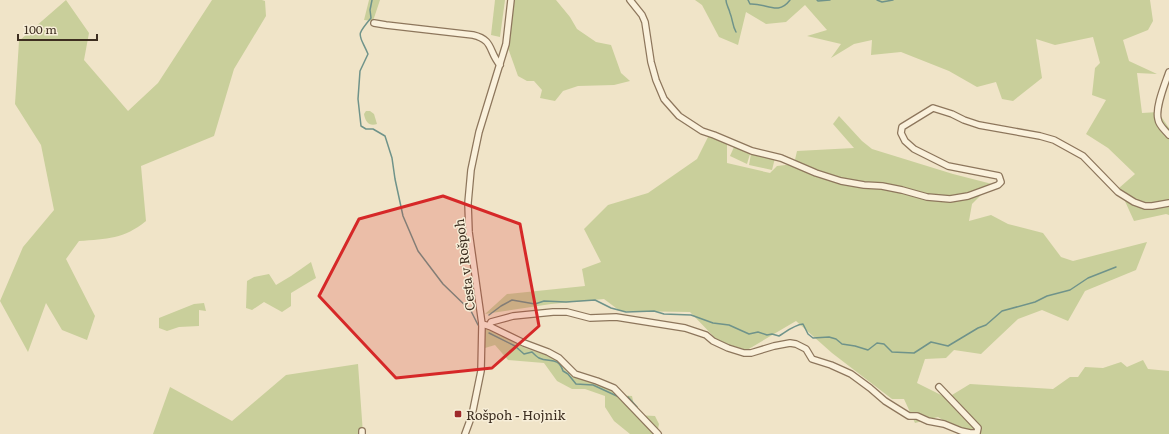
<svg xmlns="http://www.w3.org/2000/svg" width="1169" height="434" viewBox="0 0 1169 434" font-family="Literata,serif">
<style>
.green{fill:#c9cf9b}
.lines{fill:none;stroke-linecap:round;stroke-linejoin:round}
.stream{stroke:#6f938a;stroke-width:1.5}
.minor-casing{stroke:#8d765c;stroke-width:8}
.minor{stroke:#faf1dc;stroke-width:5.5}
.marked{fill:#d62828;fill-opacity:0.2;stroke:#d62828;stroke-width:3;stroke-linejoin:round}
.poi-dot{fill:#9e2a2b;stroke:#f7eed8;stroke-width:1.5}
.labels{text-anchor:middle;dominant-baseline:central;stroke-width:3;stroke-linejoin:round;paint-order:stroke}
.street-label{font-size:13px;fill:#3d2e20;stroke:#f7eed8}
.poi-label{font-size:13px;fill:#3d2e20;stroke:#f7eed8;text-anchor:start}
</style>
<rect width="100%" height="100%" fill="#f0e4c8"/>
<g class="green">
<path d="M66 0 89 33 84 60 128 111 158 83 212 0H262L265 1 266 16 234 69 214 136 141 166 146 221C124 239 107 239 79 241L66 259 95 316 87 340 62 330 46 303 28 352 0 301 23 247 54 210 41 145 15 104 19 41Z"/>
<path d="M369 0H380L373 21 364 20Z"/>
<path d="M495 0H505L500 37 491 35Z"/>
<path d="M513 0H556L570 17 577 29 596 42 611 45 621 73 630 81 614 85 578 86 563 91 555 101 540 98 542 90 534 81H527L518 76 508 48Z"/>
<path d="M695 0H1150L1153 21 1148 30 1123 40 1129 61 1157 74 1137 73 1142 113 1158 112 1169 128V215L1166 214 1134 221 1119 188 1135 174 1108 148 1086 134 1106 100 1092 95 1095 68 1100 63 1093 37 1055 45 1036 39 1042 78 1013 101 1002 99 996 82 977 87 949 71 901 52 871 55 872 40 854 44 831 58 841 44 807 36 827 30 805 5 786 22 766 24 746 12 738 45 719 37 702 5Z"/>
<path d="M366 111H370L374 114 377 124C369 127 365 121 364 114Z"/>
<path d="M839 116 862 141 872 149 953 174 992 184 972 204 969 221 991 215 1008 224 1043 233 1061 257 1073 261 1147 242 1136 270 1085 291 1068 321 1042 310 1018 319 981 354 954 350 946 358 925 359 917 383 947 398 970 384 1053 389 1070 377H1078L1085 367 1103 368 1121 362 1127 367 1143 360 1148 369 1169 371V434H961L960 431 938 417 915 423 904 399H892L832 353 796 321 747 350 719 342 690 312 620 311 604 299 551 304 485 314 507 294 585 286 582 269 601 262 584 229 608 205 648 193 697 159 711 131 727 137V163L770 173 777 166 794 164 797 151 854 148 833 124Z"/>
<path d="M734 147 750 154 747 164 730 156Z"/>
<path d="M751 154 775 158 772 170 749 165Z"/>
<path d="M311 262 316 278 291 293V306L282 312 264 302 252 310 246 308 247 281 254 277 269 274 276 285 291 276Z"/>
<path d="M204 303 206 311 199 310V326L179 327 167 331 159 328V318L194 304Z"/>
<path d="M485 328 525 348 554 358 571 376 594 382 614 390 619 395 632 396 636 415 655 416 659 424 657 434H630L614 421 605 407V396L585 389H572L557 381 544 363 508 360 495 345 485 348Z"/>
<path d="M358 364 363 434H153L170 387 232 421 286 375Z"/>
</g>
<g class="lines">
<g class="stream">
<path d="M372 0 370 10 371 18C355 37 359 33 368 54L360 71 358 99 361 126 366 129H373L385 136 392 158 395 179 403 216 418 251 443 284 471 311 478 325"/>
<path d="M726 0C726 5 729 8 730 13 733 20 732 25 736 32"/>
<path d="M748 0 750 4C767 3 778 16 790 0"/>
<path d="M817 0 818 1 830 0"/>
<path d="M877 0 882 2 893 0"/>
<path d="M489 315 501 306 512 300 535 304 544 301 566 302 595 300 611 308 626 312 654 311 664 314 691 315 713 323 729 325 749 334 758 332 767 335 772 334 779 336C787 331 794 325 803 324L808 334 813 338 829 337 836 339 842 344 855 346 868 350 877 343 884 344 892 352 914 353 931 342 948 346 978 328 986 325 1002 311 1035 302 1047 296 1070 290 1088 278 1116 267"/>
<path d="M489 333 515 346 524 354 532 352C534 354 537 357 539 358 549 363 558 356 563 371L568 374 576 384 593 385 619 397"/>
<path d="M628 397 637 407"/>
</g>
<defs>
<g id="minor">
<path d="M630 0 642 15 645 22 651 62 656 80 664 99 679 116 702 131 714 135 752 151 781 158 816 173 841 181 864 185 882 186 902 190 927 197 950 199 968 196 998 185 1001 182 999 176 948 166 914 149 905 141 901 133 902 127 933 108 952 114 964 120 979 125 1040 136 1054 140 1083 156 1118 192 1134 202 1145 206H1152L1169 203"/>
<path d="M374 23 386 25 473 35C494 40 488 51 500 65"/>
<path d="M1169 72C1165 84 1155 107 1158 119 1159 126 1165 130 1169 135"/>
<path d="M482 324 489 326 491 322 513 316 553 312H567L590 318 616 317 685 328 706 335 713 341 728 348 744 353H751L774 346 790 343 796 344 806 349 812 359 831 365 851 374 870 388 885 401 909 416H917L928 421 944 424 961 431 970 433H977L978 428 939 387"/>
<path d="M489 326 524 343 548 352 559 358 575 374 597 381 614 388 658 434"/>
<path d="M362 434V431"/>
<path d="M465 434 472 415 481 371 482 324 469 232 468 203 471 170 479 132 506 44 511 0"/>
</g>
</defs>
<use href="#minor" class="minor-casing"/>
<use href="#minor" class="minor"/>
</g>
<path class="marked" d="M443 196 520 224 539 326 492 368 396 378 319 296 359 219Z"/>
<rect class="poi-dot" x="454" y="410" width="8" height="8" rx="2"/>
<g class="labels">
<g class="street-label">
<text transform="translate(464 265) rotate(-97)">Cesta v Rošpoh</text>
</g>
<g class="poi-label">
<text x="466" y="414">Rošpoh - Hojnik</text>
</g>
</g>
<path d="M18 34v6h79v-6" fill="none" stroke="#3d2e20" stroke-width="2"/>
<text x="24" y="34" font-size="12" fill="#3d2e20" stroke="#f7eed8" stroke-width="3" paint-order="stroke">100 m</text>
</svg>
